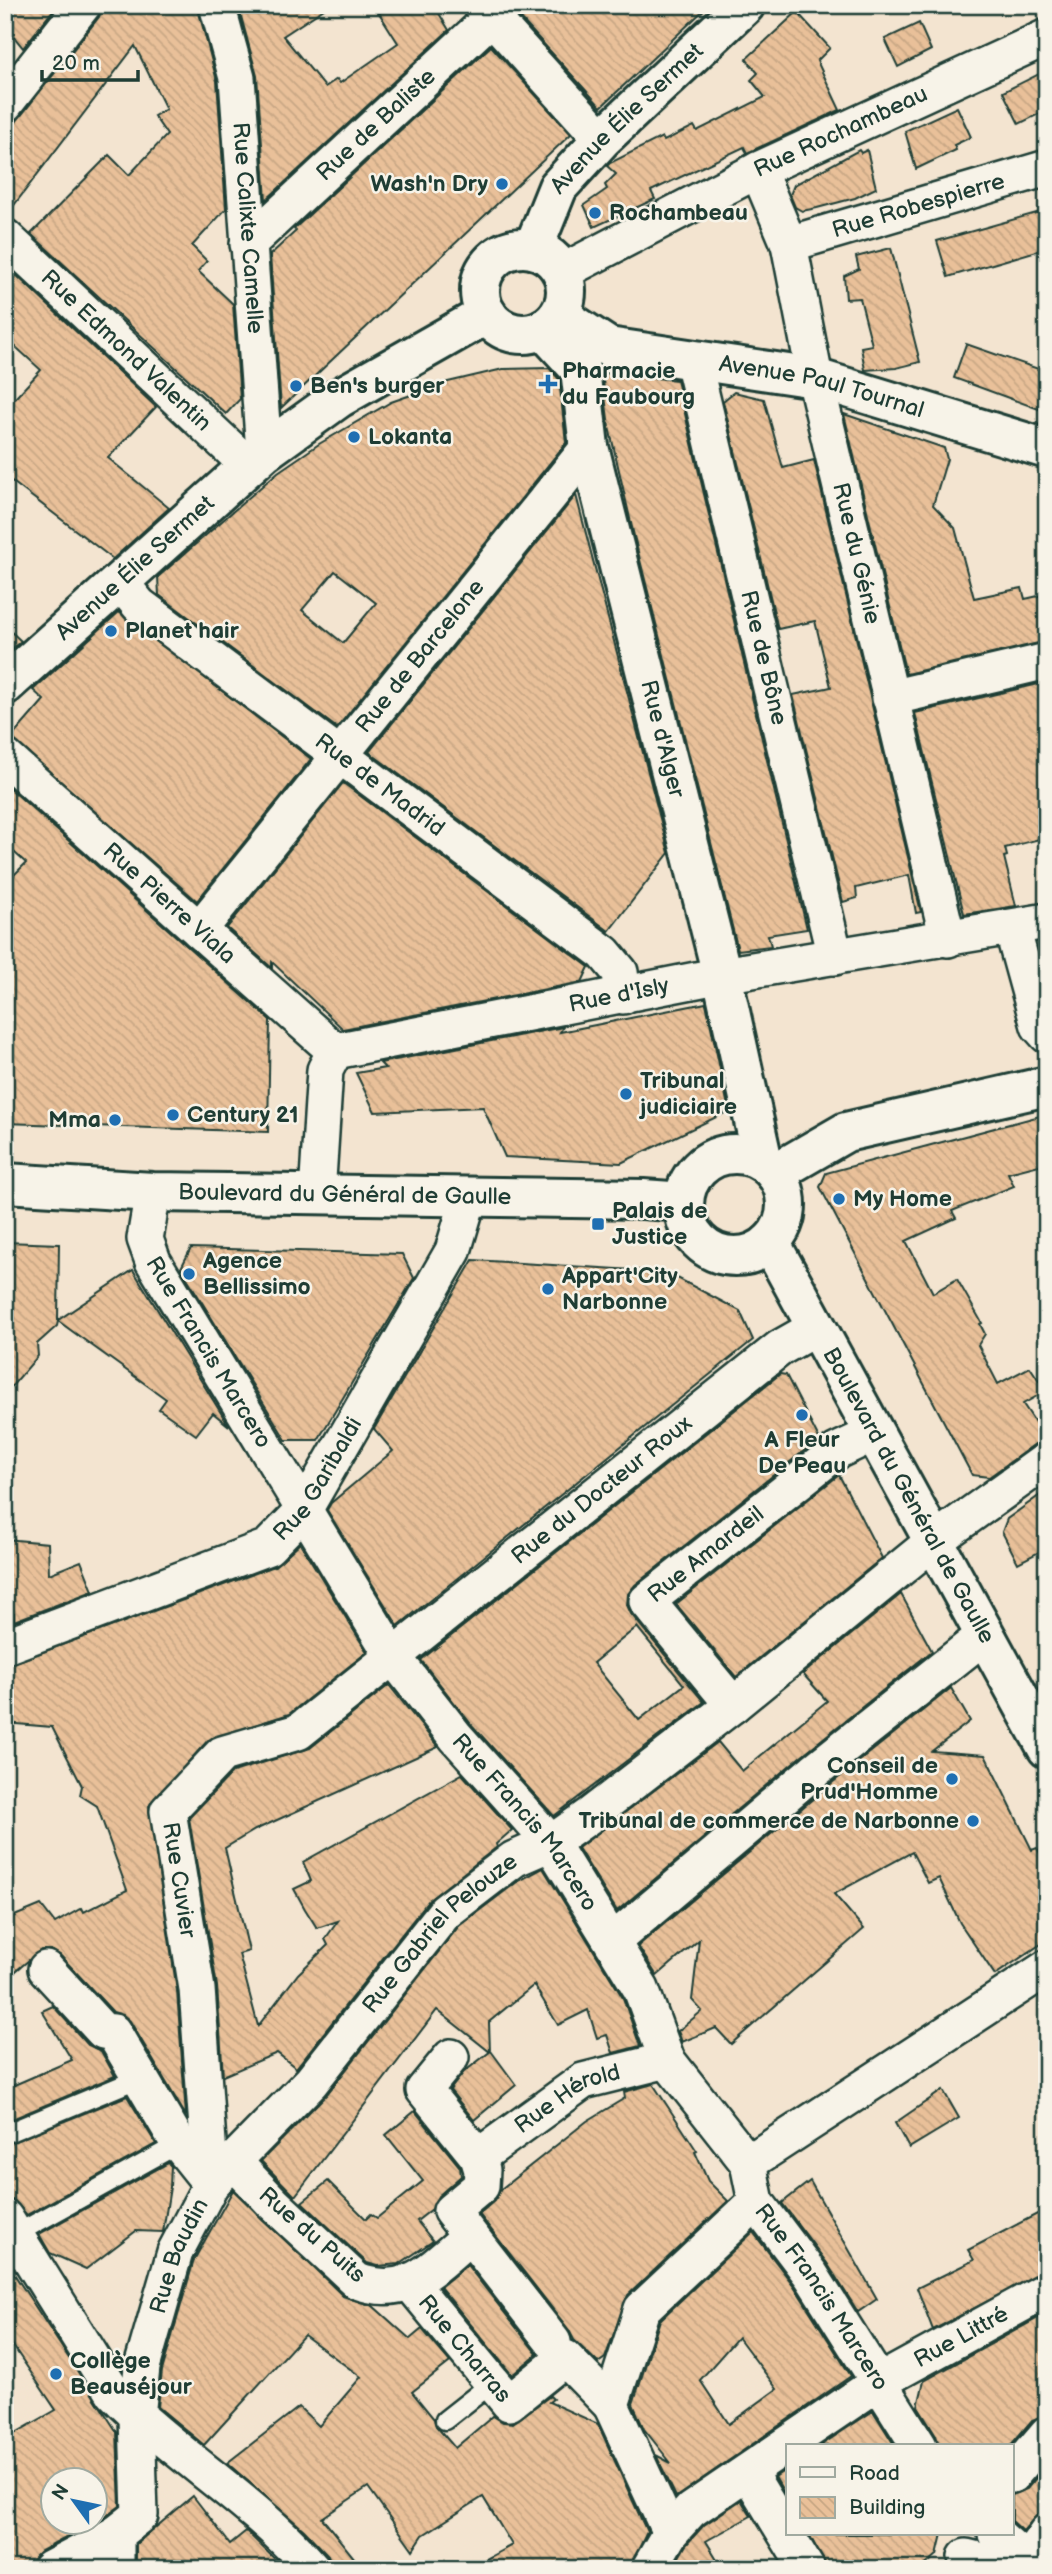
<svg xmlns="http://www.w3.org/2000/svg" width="1052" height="2574" viewBox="0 0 1052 2574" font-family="'Balsamiq Sans',sans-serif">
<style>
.building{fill:url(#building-back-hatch);stroke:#1f3d34;stroke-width:2;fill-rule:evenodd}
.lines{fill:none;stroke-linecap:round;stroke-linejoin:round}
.lane-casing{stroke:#1f3d34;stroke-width:23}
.street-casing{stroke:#1f3d34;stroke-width:40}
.secondary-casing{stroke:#1f3d34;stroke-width:44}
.lane{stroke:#f7f3e8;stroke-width:18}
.street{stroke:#f7f3e8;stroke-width:35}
.secondary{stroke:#f7f3e8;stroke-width:38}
.poi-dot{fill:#1f6fb2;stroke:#f7f3e8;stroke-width:2.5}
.labels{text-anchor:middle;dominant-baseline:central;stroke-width:5;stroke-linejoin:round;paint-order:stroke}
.street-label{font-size:23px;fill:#1f3d34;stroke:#f7f3e8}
.poi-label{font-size:23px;font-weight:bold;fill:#1f3d34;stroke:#f7f3e8;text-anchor:start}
</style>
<defs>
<pattern id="building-back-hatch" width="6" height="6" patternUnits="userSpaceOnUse" patternTransform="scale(1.75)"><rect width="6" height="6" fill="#e9c099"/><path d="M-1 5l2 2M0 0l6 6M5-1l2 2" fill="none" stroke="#c7a684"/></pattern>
</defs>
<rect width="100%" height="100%" fill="#f3e4d0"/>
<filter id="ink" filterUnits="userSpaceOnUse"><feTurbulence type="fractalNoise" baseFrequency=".0143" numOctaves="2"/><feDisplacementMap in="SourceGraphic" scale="14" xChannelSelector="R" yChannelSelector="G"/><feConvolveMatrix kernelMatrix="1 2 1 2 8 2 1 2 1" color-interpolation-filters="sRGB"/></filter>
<g filter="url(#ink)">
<g class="building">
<path d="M5 5H57L23 48 5 26Z"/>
<path d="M103 5H197L217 81 226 209 192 246 207 261 198 271 233 304 240 399 226 414 31 234 109 155 129 175 167 135 154 116 166 109 135 46 5 217V136L99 17Z"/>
<path d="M238 5H330L283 36 325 87 337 79 340 83 398 43 374 5H434L449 30 266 200 257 76Z"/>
<path d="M535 5H709L601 107 521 19Z"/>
<path d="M797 12 830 48 817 61 840 110 747 153 744 147 651 191 655 199 594 227 584 205 607 189 605 185 616 174 607 166 610 163 662 137 664 141 694 126 697 131 765 97 751 80 758 73 746 59Z"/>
<path d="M919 23 931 50 898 67 885 39Z"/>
<path d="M491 46 571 134 281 408 270 255 296 231 294 229Z"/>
<path d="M1047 70V110L1019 124 1003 92Z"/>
<path d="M957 107 971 137 954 145 956 150 916 169 905 131Z"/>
<path d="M859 150 861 153 867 150 876 188 855 198 817 208 802 211 795 207 790 195 794 185Z"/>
<path d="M1047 210V248L948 277 937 241Z"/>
<path d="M891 248 920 362 896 368 865 370 861 347 872 345 860 298 846 299 844 276 859 269 856 257Z"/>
<path d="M16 275 156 407 108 458 169 508 113 559 5 476V409L41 370 5 337V286Z"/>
<path d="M966 344 1047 372V412L954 378Z"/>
<path d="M549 368 559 379 566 443 337 728 159 595 158 577 278 472 319 444 391 402 448 382 503 369ZM335 571 376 603 343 643 302 610Z"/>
<path d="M602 373 677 380 807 929 768 935 771 946 738 950 634 536 609 427Z"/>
<path d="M734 392 764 399 783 468 814 460 921 912 916 913 909 875 856 888 857 898 843 902 793 695 831 687 815 621 778 629 723 401Z"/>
<path d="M844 414 944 448 947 459 933 505 955 528 974 598 1022 588 1025 599 1047 594V641L906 674Z"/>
<path d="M576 495 669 853 609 931 369 752Z"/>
<path d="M119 612 311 759 197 901 11 738 44 700 33 690Z"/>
<path d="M5 626 21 641 5 655Z"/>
<path d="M1047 682V837L1005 848 1007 856 1004 857 1016 906 964 914 915 713Z"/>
<path d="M343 783 589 967 582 982 343 1029 272 962V968L227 928Z"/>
<path d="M5 784 270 1020 268 1132 5 1123V884L26 863 5 844Z"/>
<path d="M706 1003 729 1111 621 1163 505 1157 483 1107 375 1112 356 1073 385 1068 380 1063 563 1027 560 1032Z"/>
<path d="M1047 1114V1163L1008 1173 1014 1186 952 1211 956 1218 906 1241 933 1293 957 1279 982 1323 980 1324 985 1334 978 1345 998 1384 1030 1367 1046 1391 1023 1404 1047 1440 1035 1444 989 1477 972 1475 820 1187 826 1173Z"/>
<path d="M5 1242 59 1244 58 1320 133 1270 229 1426 213 1413 196 1435 159 1409 166 1399 58 1321 57 1326 37 1344 38 1356 5 1394Z"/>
<path d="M191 1248 402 1254 414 1278 318 1440H286L181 1268Z"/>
<path d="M473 1260 666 1272 740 1311 753 1340 398 1626 327 1510 331 1503 393 1451 374 1429Z"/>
<path d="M780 1374 786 1375 819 1439 635 1585 628 1594 627 1605 631 1614 704 1702 554 1816 471 1724 421 1660ZM637 1627 684 1685 639 1720 593 1663Z"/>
<path d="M839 1475 882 1558 736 1677 676 1604Z"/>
<path d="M1047 1490V1548L1018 1563 1002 1532 1007 1519Z"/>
<path d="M5 1539 48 1543 49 1574 81 1561 93 1591 14 1621V1613H5Z"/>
<path d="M300 1543 367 1652 289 1714 208 1740 149 1806 177 1991 186 2116 130 2021 123 2015 113 2012 60 1955 51 1950H41L5 1980V1920L41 1905 55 1923 82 1908 84 1912 127 1890 97 1806 80 1795 82 1786 52 1727 5 1723V1666L275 1566Z"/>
<path d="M901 1594 932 1651 801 1756 617 1911 578 1848 718 1742 742 1771 827 1701 803 1674Z"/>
<path d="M389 1685 438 1747 255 1830 225 1848 249 1951 239 1954 258 2026 298 1974 328 1945 325 1939 338 1921 317 1928 305 1909 294 1889 311 1881 303 1862 462 1774 512 1830 496 1844 497 1847 429 1900 296 2068 277 2053 223 2076 217 1986 189 1818 233 1772 310 1748Z"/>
<path d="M951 1688 970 1721 932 1751 985 1755 1032 1850 1037 1848 1047 1866V1940L995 1975 960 1923 939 1878 928 1883 912 1852 834 1894 864 1929 731 2044 716 2028 682 2042 678 2031 702 2011 692 2000 699 1940 657 1976 638 1946 827 1787Z"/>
<path d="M543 1868 623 1998 640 2046 613 2053 607 2035 597 2038 588 2010 558 2025 534 1985 489 2022 490 2052 437 2010 295 2196 261 2161 327 2094 459 1926 517 1882Z"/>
<path d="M53 2006 88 2045 101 2051 115 2076 5 2122V2089L72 2060 42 2011Z"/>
<path d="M491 2051 516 2085 474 2120 450 2090 464 2072Z"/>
<path d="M653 2084 697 2151 695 2152 708 2181 728 2201 628 2295 605 2358 598 2363 574 2340 569 2330 479 2214 494 2201 501 2189 587 2121 625 2098 624 2092Z"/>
<path d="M943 2090 959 2118 909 2148 895 2123Z"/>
<path d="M127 2096 156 2144 27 2215 15 2201 5 2198V2145Z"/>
<path d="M415 2111 460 2167 461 2176 438 2196 432 2209 417 2221 433 2241 399 2264 378 2266 367 2263 302 2202 328 2181 366 2219 371 2214 377 2218 423 2181 386 2135Z"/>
<path d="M168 2163 171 2166 170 2187 163 2232 136 2231 86 2269 50 2253 39 2234Z"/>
<path d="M810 2181 877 2299 858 2312 827 2263 782 2203Z"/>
<path d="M233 2190 343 2296 373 2306 410 2339 422 2329 450 2362 412 2392 434 2419 436 2426 455 2448 493 2416 503 2422 513 2423 550 2396 553 2399 549 2402 598 2424 647 2532 629 2569H468L512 2545 483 2497 423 2535 413 2550 368 2487 322 2518 363 2569H333L328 2555 304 2530 227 2463 299 2407 319 2426 361 2377 304 2335 204 2445 158 2407 162 2371 194 2260Z"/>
<path d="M1047 2209V2270L933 2330 917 2288 974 2260 968 2250Z"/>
<path d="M753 2232 794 2286 851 2376 676 2497 656 2455 671 2463 644 2429 633 2404 660 2320ZM738 2337 777 2389 729 2424 700 2380Z"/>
<path d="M5 2260 117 2432 120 2506 105 2517 41 2551 33 2559 30 2569H5V2439L56 2410 5 2334ZM52 2480H94V2522H52Z"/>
<path d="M467 2265 537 2354 512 2375 440 2287Z"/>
<path d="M1047 2313V2414L1032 2420 1010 2446H939L936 2435 918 2406 924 2381Z"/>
<path d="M873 2411 895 2446H820Z"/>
<path d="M1047 2465V2512L1038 2514 1023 2531 1012 2521V2495L1027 2489Z"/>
<path d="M788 2468V2495L786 2496 775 2477Z"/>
<path d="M193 2496 230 2544 246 2531 285 2569H136V2544Z"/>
<path d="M741 2500 751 2516 706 2541 723 2569H672L686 2545 704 2525Z"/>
<path d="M809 2534H942L937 2555 921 2569H827Z"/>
</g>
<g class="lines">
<defs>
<g id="lane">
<path d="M5 2134 142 2077"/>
<path d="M16 2234 184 2141"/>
<path d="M445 2420 492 2383"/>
</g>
<g id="street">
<path id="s1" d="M217 5 237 78 264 452"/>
<path d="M481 5 602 139"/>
<path d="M5 104 83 5"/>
<path id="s2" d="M758 170 789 244 815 378 948 939"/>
<path id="s3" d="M5 237 248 465"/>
<path id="s4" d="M248 244 505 5"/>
<path id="s5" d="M789 244 1047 168"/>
<path id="s6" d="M562 272 758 170 1047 37"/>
<path id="s7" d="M693 360 835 957"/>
<path id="s8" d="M121 583 139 605 604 953 620 972 623 996"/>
<path d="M890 698 1047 661"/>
<path id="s9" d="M5 757 335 1051"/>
<path d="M1012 928 1039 1026 1047 1035"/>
<path id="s10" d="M199 930 589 447"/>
<path id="s11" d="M153 1192 145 1239 153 1261 394 1658 456 1737 551 1843 641 1989 667 2060 748 2163 756 2202 811 2275 919 2446"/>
<path id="s12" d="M317 1195 325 1070 335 1051 722 975 1047 921"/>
<path id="s13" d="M5 1646 268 1547 304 1510 453 1251 469 1197"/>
<path id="s14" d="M733 1705 647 1601 837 1451 875 1433"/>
<path d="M613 1941 814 1771 985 1635"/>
<path d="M46 1969 103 2031 113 2032 179 2144 211 2184"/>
<path d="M451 2057 424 2090 478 2157 482 2170 481 2186 451 2211 553 2342"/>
<path id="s15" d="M478 2157 583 2081 667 2060"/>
<path d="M233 2161 274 2204 357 2281C408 2300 432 2267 469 2237"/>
<path d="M748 2163 1047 1968"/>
<path id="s16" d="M211 2184 197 1989 168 1811 222 1754 298 1732 780 1348 817 1327"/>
<path d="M5 2218 114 2393C176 2456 254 2501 313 2569"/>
<path id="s17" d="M411 2284 509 2403 565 2358 611 2405"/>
<path d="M748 2472 807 2569"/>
<path d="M1012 2475 1047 2434"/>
<path d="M670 2533 611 2405 642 2309 756 2202"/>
<path d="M996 2534 1027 2561 1047 2532"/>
<path d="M966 2557 1015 2569"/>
<path d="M50 2569 116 2534"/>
<path id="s18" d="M116 2569V2534L140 2515 137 2417 142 2367 175 2252 211 2184 311 2082 445 1912 514 1859 551 1843 589 1816 733 1705 934 1541 1047 1460"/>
<path id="s19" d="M649 2569 670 2533 691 2510 879 2382 1047 2290"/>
</g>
<g id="secondary">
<circle cx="523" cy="291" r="43"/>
<path id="s20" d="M533 249 558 187 602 139 745 5"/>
<path id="s21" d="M559 315 608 347 815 378 1047 449"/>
<path id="s22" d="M543 329 580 369 589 447 722 975 763 1162"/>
<path id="s23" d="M5 685 264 452 339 398 487 314"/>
<circle cx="735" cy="1205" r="51"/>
<path d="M775 1173 846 1132 1047 1086"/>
<path id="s24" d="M5 1183 153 1192 643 1199 684 1202"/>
<path id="s25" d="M770 1242 1047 1748"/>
</g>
</defs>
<use href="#lane" class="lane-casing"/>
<use href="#street" class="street-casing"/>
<use href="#secondary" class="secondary-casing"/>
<use href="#lane" class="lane"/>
<use href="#street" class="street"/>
<use href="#secondary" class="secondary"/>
</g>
</g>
<g class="poi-dot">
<circle cx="502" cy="184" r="7"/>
<circle cx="595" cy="213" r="7"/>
<path d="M544.5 373.5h7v7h7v7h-7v7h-7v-7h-7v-7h7z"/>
<circle cx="296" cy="386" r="7"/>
<circle cx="354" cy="437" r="7"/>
<circle cx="111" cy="631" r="7"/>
<circle cx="626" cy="1094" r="7"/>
<circle cx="173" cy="1115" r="7"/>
<circle cx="115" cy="1120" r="7"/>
<circle cx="839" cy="1199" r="7"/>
<rect x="591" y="1217" width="14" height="14" rx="3.5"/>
<circle cx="189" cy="1274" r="7"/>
<circle cx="548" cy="1289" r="7"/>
<circle cx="802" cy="1415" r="7"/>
<circle cx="952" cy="1779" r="7"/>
<circle cx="973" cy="1821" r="7"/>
<circle cx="56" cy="2374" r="7"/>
</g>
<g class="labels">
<g class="street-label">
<text stroke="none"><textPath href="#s20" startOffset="164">Avenue Élie Sermet</textPath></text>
<text stroke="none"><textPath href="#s4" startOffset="175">Rue de Baliste</textPath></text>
<text stroke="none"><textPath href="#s6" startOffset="312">Rue Rochambeau</textPath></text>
<text stroke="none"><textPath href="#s5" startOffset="135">Rue Robespierre</textPath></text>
<text stroke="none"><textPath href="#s1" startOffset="226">Rue Calixte Camelle</textPath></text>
<text stroke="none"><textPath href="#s3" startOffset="166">Rue Edmond Valentin</textPath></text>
<text stroke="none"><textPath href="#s21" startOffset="276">Avenue Paul Tournal</textPath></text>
<text stroke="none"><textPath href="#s2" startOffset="397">Rue du Génie</textPath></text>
<text stroke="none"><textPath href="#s23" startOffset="175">Avenue Élie Sermet</textPath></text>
<text stroke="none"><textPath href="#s10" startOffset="352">Rue de Barcelone</textPath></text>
<text stroke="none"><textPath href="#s7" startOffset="306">Rue de Bône</textPath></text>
<text stroke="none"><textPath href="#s22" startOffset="434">Rue d'Alger</textPath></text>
<text stroke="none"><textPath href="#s8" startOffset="329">Rue de Madrid</textPath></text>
<text stroke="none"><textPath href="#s9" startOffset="220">Rue Pierre Viala</textPath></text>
<text stroke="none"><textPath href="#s12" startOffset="436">Rue d'Isly</textPath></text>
<text stroke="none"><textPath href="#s24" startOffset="340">Boulevard du Général de Gaulle</textPath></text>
<text stroke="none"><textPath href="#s11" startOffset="178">Rue Francis Marcero</textPath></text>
<text stroke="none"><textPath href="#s13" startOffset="366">Rue Garibaldi</textPath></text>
<text stroke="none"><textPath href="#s16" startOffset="922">Rue du Docteur Roux</textPath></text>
<text stroke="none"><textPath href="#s25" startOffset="289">Boulevard du Général de Gaulle</textPath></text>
<text stroke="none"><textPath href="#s14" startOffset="210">Rue Amardeil</textPath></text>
<text stroke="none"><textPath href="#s11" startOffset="746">Rue Francis Marcero</textPath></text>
<text transform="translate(179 1880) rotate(81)">Rue Cuvier</text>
<text stroke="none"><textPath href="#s18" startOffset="751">Rue Gabriel Pelouze</textPath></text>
<text stroke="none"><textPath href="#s15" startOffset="108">Rue Hérold</textPath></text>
<text transform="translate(312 2235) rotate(41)">Rue du Puits</text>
<text stroke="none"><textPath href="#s18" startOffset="331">Rue Baudin</textPath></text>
<text stroke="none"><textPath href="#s11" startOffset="1312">Rue Francis Marcero</textPath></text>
<text stroke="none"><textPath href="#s19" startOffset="394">Rue Littré</textPath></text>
<text stroke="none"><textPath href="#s17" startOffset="84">Rue Charras</textPath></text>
</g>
<g class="poi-label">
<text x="488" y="184" text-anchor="end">Wash'n Dry</text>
<text x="609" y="213">Rochambeau</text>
<text x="562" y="371">Pharmacie<tspan x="562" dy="26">du Faubourg</tspan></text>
<text x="310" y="386">Ben's burger</text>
<text x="368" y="437">Lokanta</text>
<text x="125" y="631">Planet hair</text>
<text x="640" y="1081">Tribunal<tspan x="640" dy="26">judiciaire</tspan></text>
<text x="187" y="1115">Century 21</text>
<text x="101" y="1120" text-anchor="end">Mma</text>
<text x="853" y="1199">My Home</text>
<text x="612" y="1211">Palais de<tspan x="612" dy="26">Justice</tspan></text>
<text x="203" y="1261">Agence<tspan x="203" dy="26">Bellissimo</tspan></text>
<text x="562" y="1276">Appart'City<tspan x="562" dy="26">Narbonne</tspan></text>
<text x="802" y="1440" text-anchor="middle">A Fleur<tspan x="802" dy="26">De Peau</tspan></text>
<text x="938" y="1766" text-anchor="end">Conseil de<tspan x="938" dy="26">Prud'Homme</tspan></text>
<text x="959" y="1821" text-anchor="end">Tribunal de commerce de Narbonne</text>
<text x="70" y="2361">Collège<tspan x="70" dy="26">Beauséjour</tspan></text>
</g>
</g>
<rect width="1052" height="2574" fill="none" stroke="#f7f3e8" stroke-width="28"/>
<rect x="14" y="14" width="1024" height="2546" fill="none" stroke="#1f3d34" stroke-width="2.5" filter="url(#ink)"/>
<rect x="786" y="2444" width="228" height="91" fill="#f7f3e8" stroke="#a1aaa0" stroke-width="2"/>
<rect x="800" y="2467" width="35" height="10" fill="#f7f3e8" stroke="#a1aaa0" stroke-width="2"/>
<text x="849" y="2480" font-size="21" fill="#1f3d34">Road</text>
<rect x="800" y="2497" width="35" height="21" fill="url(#building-back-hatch)" stroke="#a1aaa0" stroke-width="2"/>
<text x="849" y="2514" font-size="21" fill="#1f3d34">Building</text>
<g transform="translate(74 2501) rotate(303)"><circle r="33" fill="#f7f3e8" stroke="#a1aaa0" stroke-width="2"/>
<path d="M0-5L12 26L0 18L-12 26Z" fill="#1f6fb2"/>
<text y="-10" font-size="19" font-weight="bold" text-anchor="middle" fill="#1f3d34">N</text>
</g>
<path d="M42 70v10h96v-10" fill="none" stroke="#1f3d34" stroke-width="3.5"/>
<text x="52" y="70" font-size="21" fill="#1f3d34" stroke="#f7f3e8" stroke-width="5" paint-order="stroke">20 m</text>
</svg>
